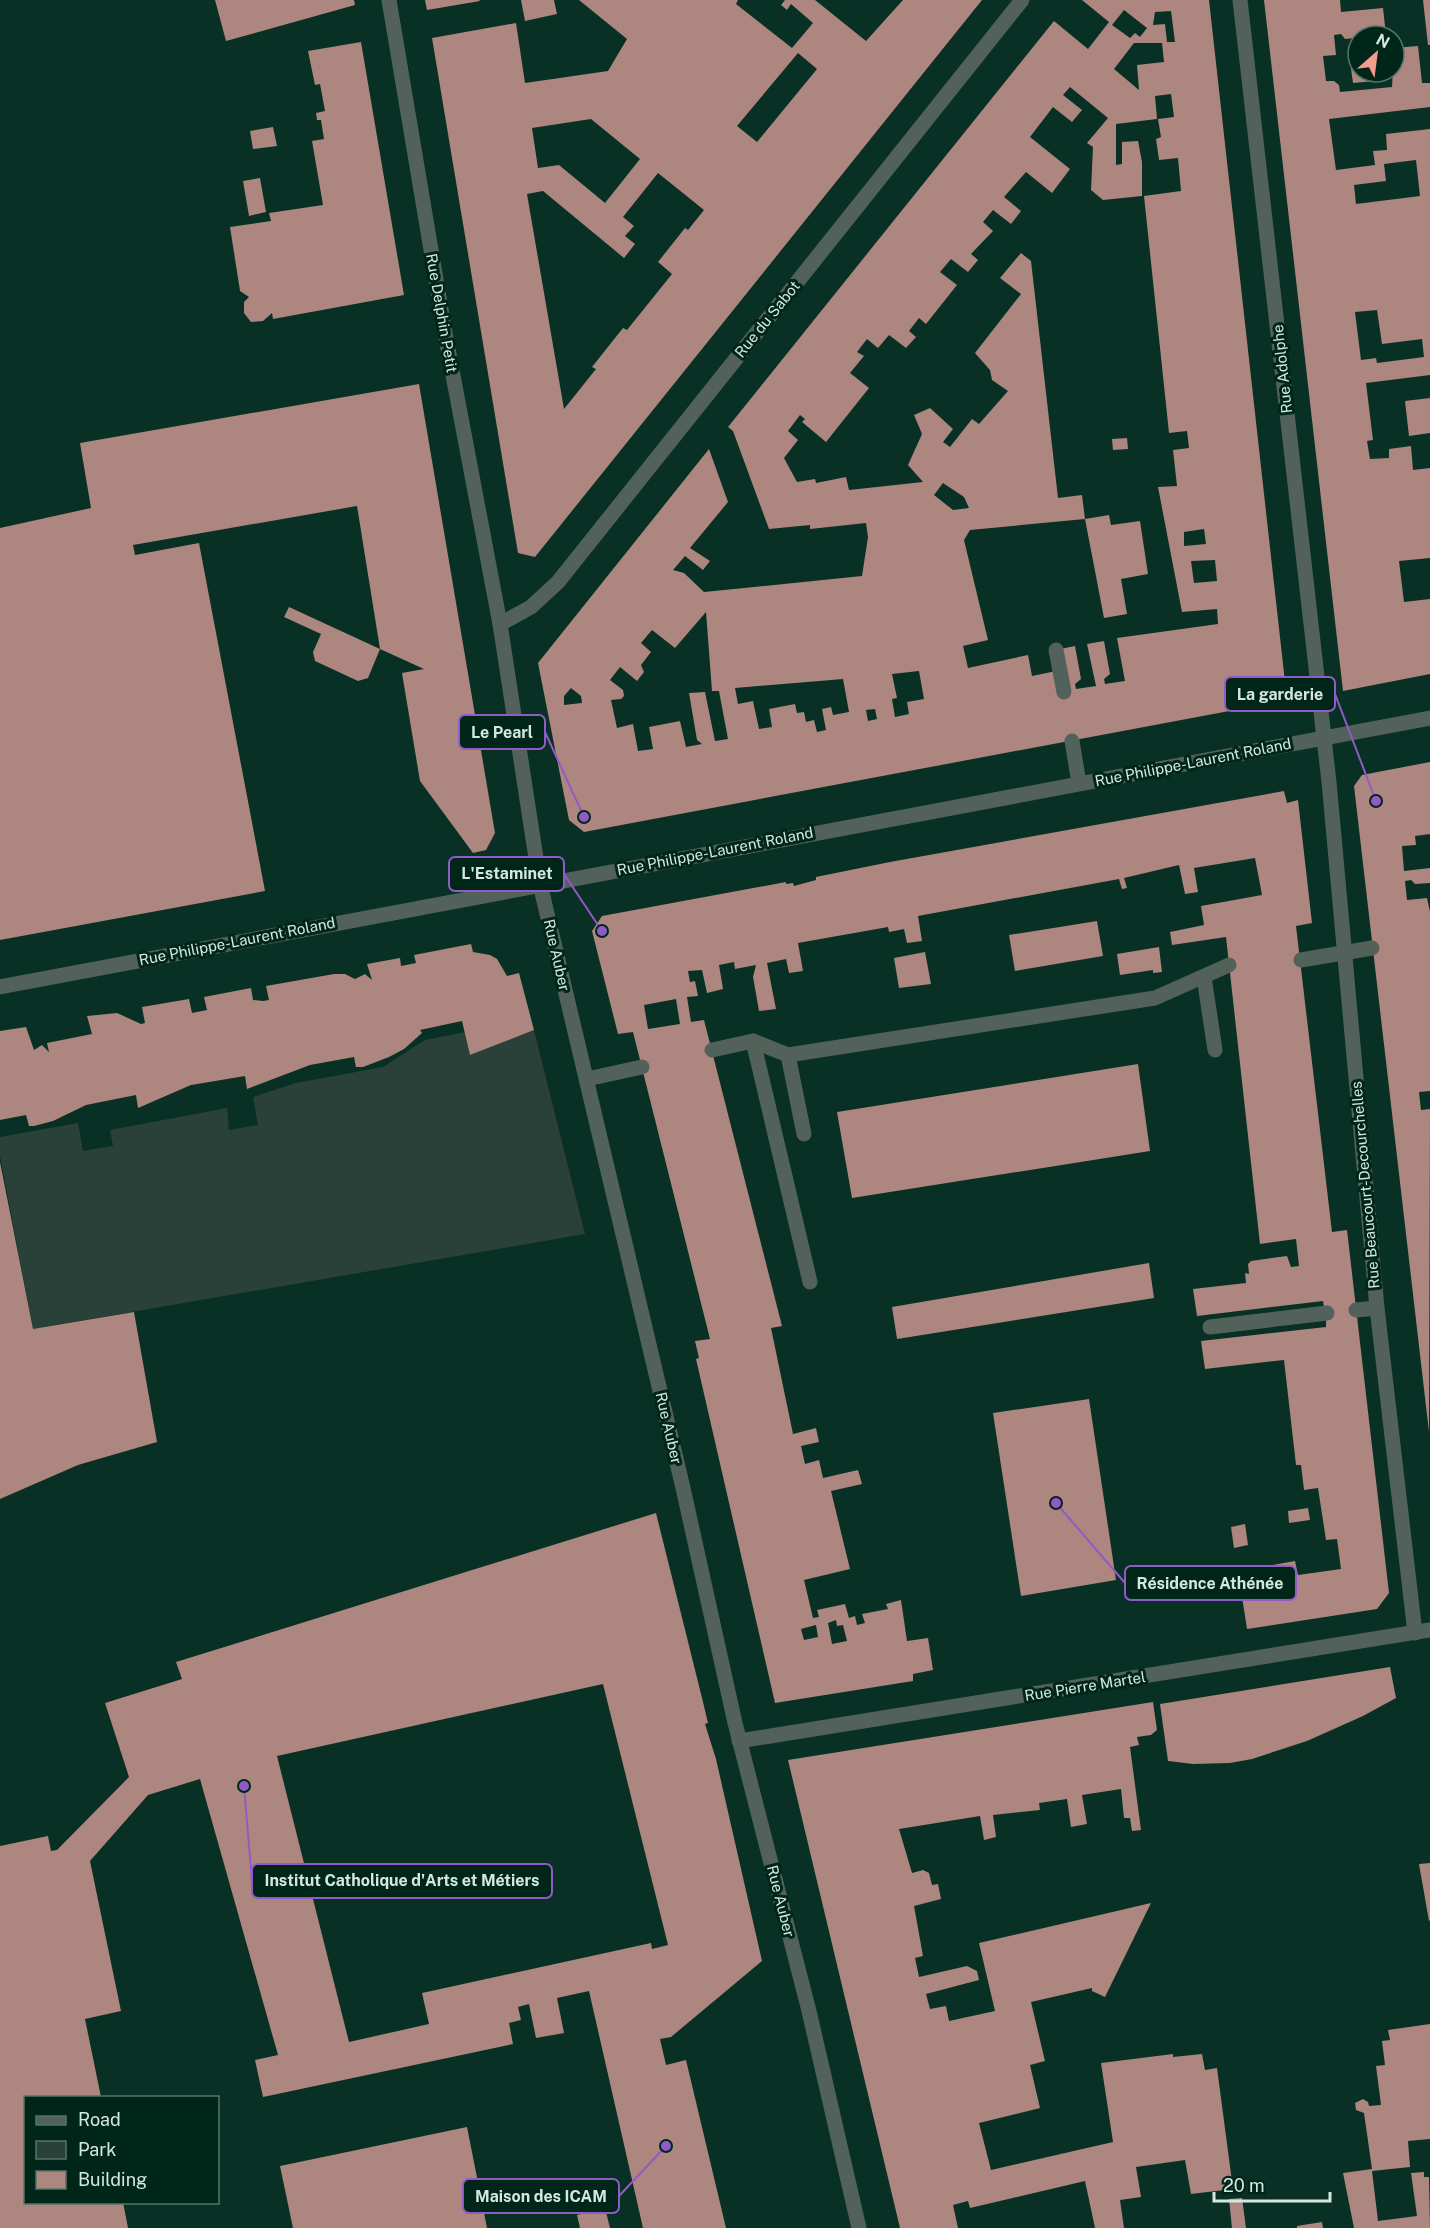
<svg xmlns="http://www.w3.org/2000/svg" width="1430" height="2228" viewBox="0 0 1430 2228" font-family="'Public Sans',sans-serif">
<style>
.green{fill:#294138}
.building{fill:#ac867f;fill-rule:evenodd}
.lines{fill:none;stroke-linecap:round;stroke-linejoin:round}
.lane{stroke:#52625b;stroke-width:15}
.street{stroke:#52625b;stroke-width:15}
.labels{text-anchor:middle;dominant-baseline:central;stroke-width:6;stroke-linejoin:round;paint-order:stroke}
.street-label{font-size:15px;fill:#d4e8df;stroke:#00261a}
.leader{fill:none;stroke:#915bc7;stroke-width:2}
.callout-dot{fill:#915bc7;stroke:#00261a;stroke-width:2}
.callout{fill:#00261a;stroke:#915bc7;stroke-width:2}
.callout-label{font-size:16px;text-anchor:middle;font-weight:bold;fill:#d4e8df}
</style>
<rect width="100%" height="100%" fill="#093024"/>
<path class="green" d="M534 1030 585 1234 33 1329 0 1156V1137L78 1123 83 1151 113 1146 110 1130 227 1108 229 1130 258 1125 253 1097 296 1083 383 1067 425 1040 465 1032 470 1055Z"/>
<g class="building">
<path d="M215 0H354L355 5 226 41Z"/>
<path d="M425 0H479L480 1 427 10Z"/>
<path d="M521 0H554L557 14 525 21Z"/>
<path d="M579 0H738L736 4 792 48 813 23 791 4 787 10 781 5 785 0H815L866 41 903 0H982L535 557 518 553 432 38 516 23 525 83 608 71 627 39ZM798 53 817 69 757 142 737 126ZM591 119 640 159 605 203 559 165 538 168 532 128ZM658 173 704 210 688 230 685 228 658 262 672 274 627 330 623 328 592 367 596 369 564 409 527 194 543 191 624 258 635 244 625 236 634 226 623 217Z"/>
<path d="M1082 0H1209L1286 691 1277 702 584 832 569 820 538 663 709 449 728 502 690 548 710 561 703 570 685 556 673 570 684 573 704 592 862 576 868 537 866 523 810 529V525L769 529 733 431 728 427 1054 21 1088 49 1109 22ZM1124 10 1147 28 1140 37 1135 33 1130 38 1112 25ZM1171 11 1175 42H1167L1165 24 1153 25 1155 12ZM1134 43H1162L1164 62 1137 65 1139 90 1114 69ZM1070 87 1108 118 1087 143 1093 147 1091 190 1103 200 1142 196V162L1138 141 1122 142V164L1116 165V124L1157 119 1155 96 1171 94 1174 117 1158 119 1161 137 1156 139 1159 160 1178 158 1181 191 1144 196 1169 433 1187 431 1189 448 1173 450 1177 486 1158 487 1182 612 1217 609 1218 624 1117 638 1125 681 1105 684 1104 679 1110 674 1104 641 1087 644 1096 686 1076 689 1075 684 1081 679 1075 646 1060 649 1056 671 1032 676 1028 655 968 668 963 646 988 640 964 540 970 530 1085 519 1082 495 1058 498 1031 261 1021 253 1000 278 1021 294 975 353 990 370 992 380 1008 391 979 424 972 419 950 447 943 442 953 429 930 408 914 415 922 434 908 465 923 482 849 490 846 477 816 483 815 479 797 482 784 458 798 440 788 431 800 415 805 419 802 422 826 442 869 388 850 373 864 356 857 352 867 339 878 348 889 335 906 348 916 337 909 331 919 318 926 324 957 285 940 272 951 259 968 272 978 260 971 254 993 231 983 222 993 210 1011 224 1021 211 1004 197 1026 172 1052 193 1070 169 1030 137 1053 107 1072 122 1082 110 1063 95ZM943 483 964 497 969 508 953 510 934 495ZM1204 529 1206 544 1184 546V532ZM1215 560 1217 581 1194 583 1191 561ZM706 612 712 691H719L728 739 715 741 705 692 689 693 697 740 702 744 686 747 680 721 649 727 653 749 638 751 633 724 617 728 611 700 621 699 624 696 623 690 610 680 620 667 637 681 644 672 641 665 651 652 641 643 652 630 675 648ZM919 671 924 699 907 702 909 714 895 717 892 699 897 698 892 674ZM843 679 849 712 833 715 831 707 822 709 826 730 817 732 814 720 806 722 804 712 797 713 795 704 769 709 772 727 759 729 753 701 738 704 735 688ZM571 688 581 696 582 703 564 705V696ZM875 709 877 719 868 721 866 710Z"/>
<path d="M1264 0H1340L1341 12 1383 8 1386 35 1345 39 1341 34 1334 35 1336 55 1323 56 1326 81H1334L1339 85 1340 92 1392 87 1394 48 1418 46 1422 83H1430V107L1329 119 1336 170 1375 165 1373 151 1387 150 1386 134 1430 129V375L1366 383 1373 440 1367 441 1370 459 1389 458V449L1411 446 1413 470 1430 468V558L1399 561 1404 602 1430 599V674L1343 691ZM1416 160 1420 196 1356 204 1354 185 1386 181 1384 164ZM1377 310 1382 344 1422 339 1424 357 1377 363 1376 358 1361 360 1355 312Z"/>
<path d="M1423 0H1430V45H1428Z"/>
<path d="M361 42 404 295 273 319 272 313 263 321 251 322 244 313V302L249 297 240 291 230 227 271 221 269 213 323 205 312 141 324 139 321 120H317L316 113 325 111 320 84 315 85 308 51Z"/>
<path d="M1358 53V72H1374L1375 81 1353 83 1349 54Z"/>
<path d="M273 127 277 146 253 149 250 131Z"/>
<path d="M260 178 266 212 249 216 243 181Z"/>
<path d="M419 384 495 833 486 850 473 853 420 781 402 673 424 669 380 649 357 506 133 545 135 555 199 543 265 891 0 940V528L91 508 80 443Z"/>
<path d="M1430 398V433L1409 436 1405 401Z"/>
<path d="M1127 438 1128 449 1113 450 1112 439Z"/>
<path d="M1109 515 1111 525 1140 521 1148 574 1121 579 1127 614 1104 618 1085 519Z"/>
<path d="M289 607 380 649 368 678 358 681 315 661 313 652 321 634 284 617Z"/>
<path d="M1430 762V834L1415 836 1416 845 1402 846 1404 871 1430 868V883L1415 884 1411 880 1405 881 1407 900 1427 898 1430 912V1091L1419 1092 1421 1110 1430 1109 1429 1432 1354 786 1362 775Z"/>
<path d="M1284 791 1287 803 1298 800 1312 923 1296 926 1332 1232 1347 1230 1389 1593 1377 1609 1247 1629 1238 1571 1295 1561 1298 1575 1341 1569 1337 1539 1326 1540 1318 1488 1304 1490 1301 1465H1296L1284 1360 1205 1369 1201 1341 1326 1327V1320L1323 1301 1197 1316 1193 1289 1246 1283 1245 1273 1249 1274 1248 1264 1251 1261 1287 1256 1291 1267 1299 1266 1296 1239 1260 1244 1226 937 1172 945 1170 932 1204 925 1201 906 1262 895 1255 858 1194 868 1198 892 1185 894 1179 865 1124 878 1127 888 1122 889 1119 879 918 916 922 941 907 943 904 929 889 932 888 927 798 943 803 971 789 973 786 959 767 963 776 1009 759 1011 753 977 756 965 735 969 734 962 719 965 723 989 707 993 702 970 688 971 690 982 695 981 698 996 687 997 691 1022 704 1020 782 1326 771 1328 793 1434 816 1428 819 1442 801 1446 805 1464 819 1460 823 1478 858 1470 862 1484 831 1491 850 1569 804 1580 813 1618 819 1617 817 1610 845 1604 849 1618 855 1616 857 1625 865 1623 862 1614 888 1609 886 1604 901 1600 907 1641 928 1638 933 1670 913 1674V1681L775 1703 696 1359 699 1358 695 1341 710 1339 633 1032 618 1034 592 931 602 916 786 882V884L793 883 794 886 816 880V877L890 862ZM676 999 680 1024 648 1029 644 1005ZM836 1620 837 1626 843 1625 847 1641 832 1644 828 1623ZM816 1625 818 1637 804 1640 801 1629Z"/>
<path d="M1097 921 1103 956 1015 971 1009 935Z"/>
<path d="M471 944 473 952 490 955 497 959 507 976 519 973 534 1030 470 1055 462 1021 420 1030 422 1033 404 1049 389 1057 363 1067H356L354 1057 310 1065 247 1089 245 1076 191 1085 138 1108 136 1095 86 1105 53 1121 34 1126H29L26 1115 0 1120V1031L26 1027 34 1050 42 1045 49 1052 47 1043 92 1034 87 1016 117 1013 141 1024 145 1023 142 1007 189 999 192 1013 207 1010 204 997 251 988 253 1000 263 1001 269 1000 266 986 334 974H345L355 979 365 974 372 980 367 964 400 958 401 966 416 963 414 955Z"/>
<path d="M1159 947 1162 972 1153 973V970L1120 975 1117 954Z"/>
<path d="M925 952 931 984 899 988 894 958Z"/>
<path d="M1138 1064 1150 1151 852 1198 837 1112Z"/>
<path d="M0 1162 33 1329 134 1312 157 1442 78 1465 0 1499Z"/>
<path d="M1149 1263 1154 1298 897 1339 892 1307Z"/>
<path d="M1089 1399 1116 1580 1021 1596 993 1413Z"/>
<path d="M1308 1508 1310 1520 1289 1523 1288 1511Z"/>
<path d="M656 1513 703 1702 708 1723 705 1724 716 1759 762 1961 671 2037 660 2039 666 2065 686 2060 726 2228H643L589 1991 557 1998 564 2033 536 2038 529 2004 518 2007 521 2020 509 2023 513 2044 263 2097 255 2060 278 2055 200 1779 148 1795 90 1861 121 2011 85 2019 101 2097H26V2202H123L128 2228H0V1846L48 1836 51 1851 57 1850 129 1777 105 1703 182 1679 176 1662ZM603 1684 668 1945 652 1949 651 1943 422 1993 429 2024 349 2042 277 1756Z"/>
<path d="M1245 1524 1248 1545 1234 1548 1231 1527Z"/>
<path d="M1390 1667 1396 1698 1363 1716 1307 1741 1252 1759 1230 1763 1193 1764 1168 1761 1160 1704Z"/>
<path d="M1153 1702 1157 1730 1151 1735 1137 1737 1139 1745 1130 1747 1141 1830 1132 1831 1130 1818H1124L1121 1789 1082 1795 1087 1824 1071 1827 1067 1799 1039 1803 1040 1810 993 1815 996 1837 984 1840 980 1816 899 1829 912 1873 923 1870 929 1873 932 1885 938 1884 941 1899 914 1906 923 1956 915 1958 919 1977 967 1966 977 1971 979 1980 926 1994 930 2009 946 2006 949 2021 995 2011 979 1943 1151 1903 1105 1997 1092 1991V1988L1031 2002 1045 2061 1030 2065 1040 2108 979 2123 991 2170 1113 2142 1101 2063 1173 2054V2057L1202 2054 1205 2070 1217 2068 1233 2189 1191 2194 1185 2160 1136 2167 1141 2197 1120 2200 1124 2228H1095L1085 2181 970 2208 968 2201 953 2205 958 2228H900L788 1760Z"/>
<path d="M1430 1863V1920L1429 1921 1419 1864Z"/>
<path d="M1430 2024V2139L1408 2141 1410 2167 1372 2171 1378 2221 1417 2216 1411 2173 1424 2172V2177H1429L1430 2228H1354L1343 2173 1372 2169 1364 2113 1356 2110 1355 2103 1363 2099 1368 2102 1369 2106 1381 2105 1376 2066 1385 2065 1382 2041 1390 2040 1388 2030Z"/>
<path d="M467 2127 487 2228H293L280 2166Z"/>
<path d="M1242 2198 1246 2228H1232L1229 2199Z"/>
<path d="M605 2208 610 2228H580L577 2215Z"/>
<path d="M1322 2222 1323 2228H1297V2226Z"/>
</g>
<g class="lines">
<g class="lane">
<path d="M1056 650 1064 692"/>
<path d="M1072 741 1079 783"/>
<path d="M1301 960 1372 948"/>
<path d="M1204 977 1215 1050"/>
<path d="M753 1041 788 1055 1155 998 1229 965"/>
<path d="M712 1050 753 1041 810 1282"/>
<path d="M788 1055 804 1134"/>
<path d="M587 1079 642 1067"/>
<path d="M1356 1310 1377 1308"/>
<path d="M1210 1327 1327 1313"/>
</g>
<g class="street">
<path d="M389 0 445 333 500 624 540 884 683 1488 735 1723 809 2011 859 2228"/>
<path d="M1240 0 1329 782 1377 1308 1415 1633"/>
<path d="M500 624 531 607 558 582 1022 0"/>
<path d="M0 987 1430 718"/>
<path d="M739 1741 1430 1630"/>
</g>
</g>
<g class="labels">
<g class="street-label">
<text transform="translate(442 313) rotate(80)">Rue Delphin Petit</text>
<text transform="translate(767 319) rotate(-51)">Rue du Sabot</text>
<text transform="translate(1282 369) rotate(-96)">Rue Adolphe</text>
<text transform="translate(1193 762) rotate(-11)">Rue Philippe-Laurent Roland</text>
<text transform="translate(715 851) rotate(-11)">Rue Philippe-Laurent Roland</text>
<text transform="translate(237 941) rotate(-11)">Rue Philippe-Laurent Roland</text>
<text transform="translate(557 955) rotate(77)">Rue Auber</text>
<text transform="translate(1365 1185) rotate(-95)">Rue Beaucourt-Decourchelles</text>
<text transform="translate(669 1428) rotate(77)">Rue Auber</text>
<text transform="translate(1085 1686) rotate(-9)">Rue Pierre Martel</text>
<text transform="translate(781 1901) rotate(76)">Rue Auber</text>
</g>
</g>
<path class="leader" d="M1376 801L1335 694M584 817L545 732M602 931L564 874M1056 1503L1125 1583M244 1786L252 1881M666 2146L619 2196"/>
<g class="callout-dot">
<circle cx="1376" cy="801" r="6"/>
<circle cx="584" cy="817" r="6"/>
<circle cx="602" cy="931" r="6"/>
<circle cx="1056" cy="1503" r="6"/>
<circle cx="244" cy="1786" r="6"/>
<circle cx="666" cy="2146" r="6"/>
</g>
<g class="callout">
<rect x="1225" y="677" width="110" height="34" rx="6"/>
<rect x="459" y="715" width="86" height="34" rx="6"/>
<rect x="449" y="857" width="115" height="34" rx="6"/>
<rect x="1125" y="1566" width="171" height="34" rx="6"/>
<rect x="252" y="1864" width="300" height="34" rx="6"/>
<rect x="463" y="2179" width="156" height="34" rx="6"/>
</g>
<g class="callout-label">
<text x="1280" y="700">La garderie</text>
<text x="502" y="738">Le Pearl</text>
<text x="507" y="879">L'Estaminet</text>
<text x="1210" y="1589">Résidence Athénée</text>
<text x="402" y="1886">Institut Catholique d'Arts et Métiers</text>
<text x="541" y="2202">Maison des ICAM</text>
</g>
<rect x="24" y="2096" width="195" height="108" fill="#00261a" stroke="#557469" stroke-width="1.5"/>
<rect x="36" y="2116" width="30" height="9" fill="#52625b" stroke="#557469" stroke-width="1.5"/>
<text x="78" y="2126" font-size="18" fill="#d4e8df">Road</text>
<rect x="36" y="2141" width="30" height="18" fill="#294138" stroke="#557469" stroke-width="1.5"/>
<text x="78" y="2156" font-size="18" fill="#d4e8df">Park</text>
<rect x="36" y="2171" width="30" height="18" fill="#ac867f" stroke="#557469" stroke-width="1.5"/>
<text x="78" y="2186" font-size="18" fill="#d4e8df">Building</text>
<g transform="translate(1376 54) rotate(28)"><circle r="28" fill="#00261a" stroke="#557469" stroke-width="1.5"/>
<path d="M0-4.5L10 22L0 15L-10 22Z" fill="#f49d8d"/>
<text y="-9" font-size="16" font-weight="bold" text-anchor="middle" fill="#d4e8df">N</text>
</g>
<path d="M1214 2192v9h116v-9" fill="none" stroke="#d4e8df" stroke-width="3"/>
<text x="1223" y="2192" font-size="18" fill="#d4e8df" stroke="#00261a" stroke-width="4.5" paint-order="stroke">20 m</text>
</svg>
